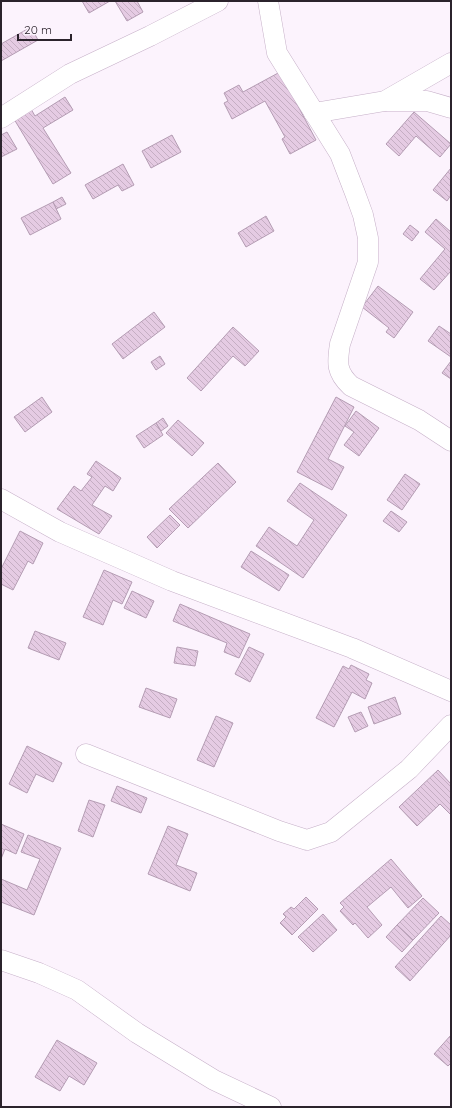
<svg xmlns="http://www.w3.org/2000/svg" width="452" height="1108" viewBox="0 0 452 1108" font-family="Quicksand,sans-serif">
<style>
.building{fill:url(#building-back-hatch);stroke:#b49cb3}
.lines{fill:none;stroke-linecap:round;stroke-linejoin:round}
.minor-casing{stroke:#c6b0c8;stroke-width:21}
.minor{stroke:#fff;stroke-width:20}
</style>
<defs>
<pattern id="building-back-hatch" width="6" height="6" patternUnits="userSpaceOnUse"><rect width="6" height="6" fill="#e5cbe3"/><path d="M-1 5l2 2M0 0l6 6M5-1l2 2" fill="none" stroke="#c5aec3"/></pattern>
</defs>
<rect width="100%" height="100%" fill="#fcf3fd"/>
<g class="building">
<path d="M82 1H110L89 13Z"/>
<path d="M115 1H137L143 12 127 21Z"/>
<path d="M31 27 38 40 1 61V44Z"/>
<path d="M280 72 316 140 290 154 282 139 285 137 265 101 232 119 224 103 228 101 224 93 239 85 243 92Z"/>
<path d="M65 97 73 110 43 128 71 173 53 184 14 119 31 109 35 116Z"/>
<path d="M414 112 451 144 440 157 416 136 399 156 386 144Z"/>
<path d="M7 132 17 149 1 157V135Z"/>
<path d="M172 135 181 152 151 168 142 151Z"/>
<path d="M123 164 134 185 122 191 118 185 93 199 85 185Z"/>
<path d="M451 168V195L447 201 433 190Z"/>
<path d="M62 197 66 204 56 209 53 202Z"/>
<path d="M53 202 61 219 30 235 21 218Z"/>
<path d="M266 216 274 231 246 247 238 233Z"/>
<path d="M436 219 451 232V271L434 290 420 279 445 249 425 232Z"/>
<path d="M410 225 419 232 412 241 403 234Z"/>
<path d="M378 286 413 312 394 338 386 332 389 328 362 307Z"/>
<path d="M154 312 165 327 123 359 112 344Z"/>
<path d="M439 326 451 334V357L428 341Z"/>
<path d="M233 327 259 351 245 366 233 356 201 391 187 378Z"/>
<path d="M160 356 165 364 156 370 151 362Z"/>
<path d="M451 361V379L442 373Z"/>
<path d="M42 397 52 412 25 432 14 417Z"/>
<path d="M336 397 354 407 328 459 344 467 332 490 297 472Z"/>
<path d="M356 411 379 428 359 456 344 445 354 432 345 426Z"/>
<path d="M163 418 168 426 161 431 156 423Z"/>
<path d="M178 420 204 443 192 456 166 433Z"/>
<path d="M156 423 163 435 144 448 136 436Z"/>
<path d="M96 461 121 478 113 491 105 486 92 505 112 516 99 534 57 509 74 486 81 491 92 477 87 474Z"/>
<path d="M218 463 236 482 188 528 169 509Z"/>
<path d="M405 474 420 484 402 510 387 500Z"/>
<path d="M300 483 347 515 303 578 256 546 269 527 297 546 314 520 287 501Z"/>
<path d="M391 511 407 522 399 532 383 521Z"/>
<path d="M170 515 180 525 157 548 147 537Z"/>
<path d="M20 531 43 543 33 564 28 561 13 590 1 584V569Z"/>
<path d="M251 551 289 575 279 591 241 567Z"/>
<path d="M104 570 132 582 122 604 113 600 103 625 83 617Z"/>
<path d="M132 591 154 601 146 618 124 608Z"/>
<path d="M180 604 250 634 239 658 224 652 227 643 173 621Z"/>
<path d="M35 631 66 643 59 660 28 648Z"/>
<path d="M177 647 198 651 195 666 174 663Z"/>
<path d="M249 647 264 654 250 682 235 674Z"/>
<path d="M351 665 369 674 366 680 372 683 365 699 352 692 334 727 316 718 343 666 349 669Z"/>
<path d="M146 688 177 699 170 718 139 707Z"/>
<path d="M395 697 401 714 374 724 368 707Z"/>
<path d="M361 712 368 726 355 732 348 717Z"/>
<path d="M216 716 233 723 214 767 197 760Z"/>
<path d="M27 746 62 763 53 782 36 774 27 793 9 784Z"/>
<path d="M438 770 451 784V815L440 804 417 826 399 807Z"/>
<path d="M117 786 147 798 141 813 111 801Z"/>
<path d="M89 800 105 805 93 837 78 831Z"/>
<path d="M1 824 24 834 16 854 5 849 1 859Z"/>
<path d="M168 826 188 834 176 865 197 873 190 891 148 874Z"/>
<path d="M28 835 61 848 34 915 1 902V879L27 890 40 859 21 852Z"/>
<path d="M391 859 422 896 408 908 391 887 367 907 382 925 368 938 355 923 353 925 340 911 344 907 340 903Z"/>
<path d="M306 897 318 909 292 935 280 923 286 917 283 914 291 907 294 909Z"/>
<path d="M423 898 439 913 413 940 397 925Z"/>
<path d="M323 914 337 930 313 952 298 937Z"/>
<path d="M441 916 451 925V935L410 981 395 967Z"/>
<path d="M397 925 413 940 402 952 386 937Z"/>
<path d="M451 1035V1063L448 1066 434 1054Z"/>
<path d="M57 1040 97 1063 84 1085 69 1076 60 1091 35 1077Z"/>
</g>
<g class="lines">
<defs>
<g id="minor">
<path d="M268 1 277 53 340 154 355 193 363 215 368 238V262L340 344C337 363 336 372 351 386L419 420 451 441"/>
<path d="M387 101H427L451 108"/>
<path d="M314 113 385 101 451 63"/>
<path d="M1 118 70 74 150 36 218 1"/>
<path d="M1 499 60 532 172 581 352 648 451 691"/>
<path d="M86 754 279 831 307 840 331 832 409 769 451 725"/>
<path d="M1 960 39 973 77 990 137 1033 214 1080 271 1107"/>
</g>
</defs>
<use href="#minor" class="minor-casing"/>
<use href="#minor" class="minor"/>
</g>
<rect width="452" height="1108" fill="none" stroke="#2b232c" stroke-width="4"/>
<path d="M18 34v6h53v-6" fill="none" stroke="#2b232c" stroke-width="2"/>
<text x="24" y="34" font-size="12" fill="#2b232c" stroke="#fcf3fd" stroke-width="3" paint-order="stroke">20 m</text>
</svg>
